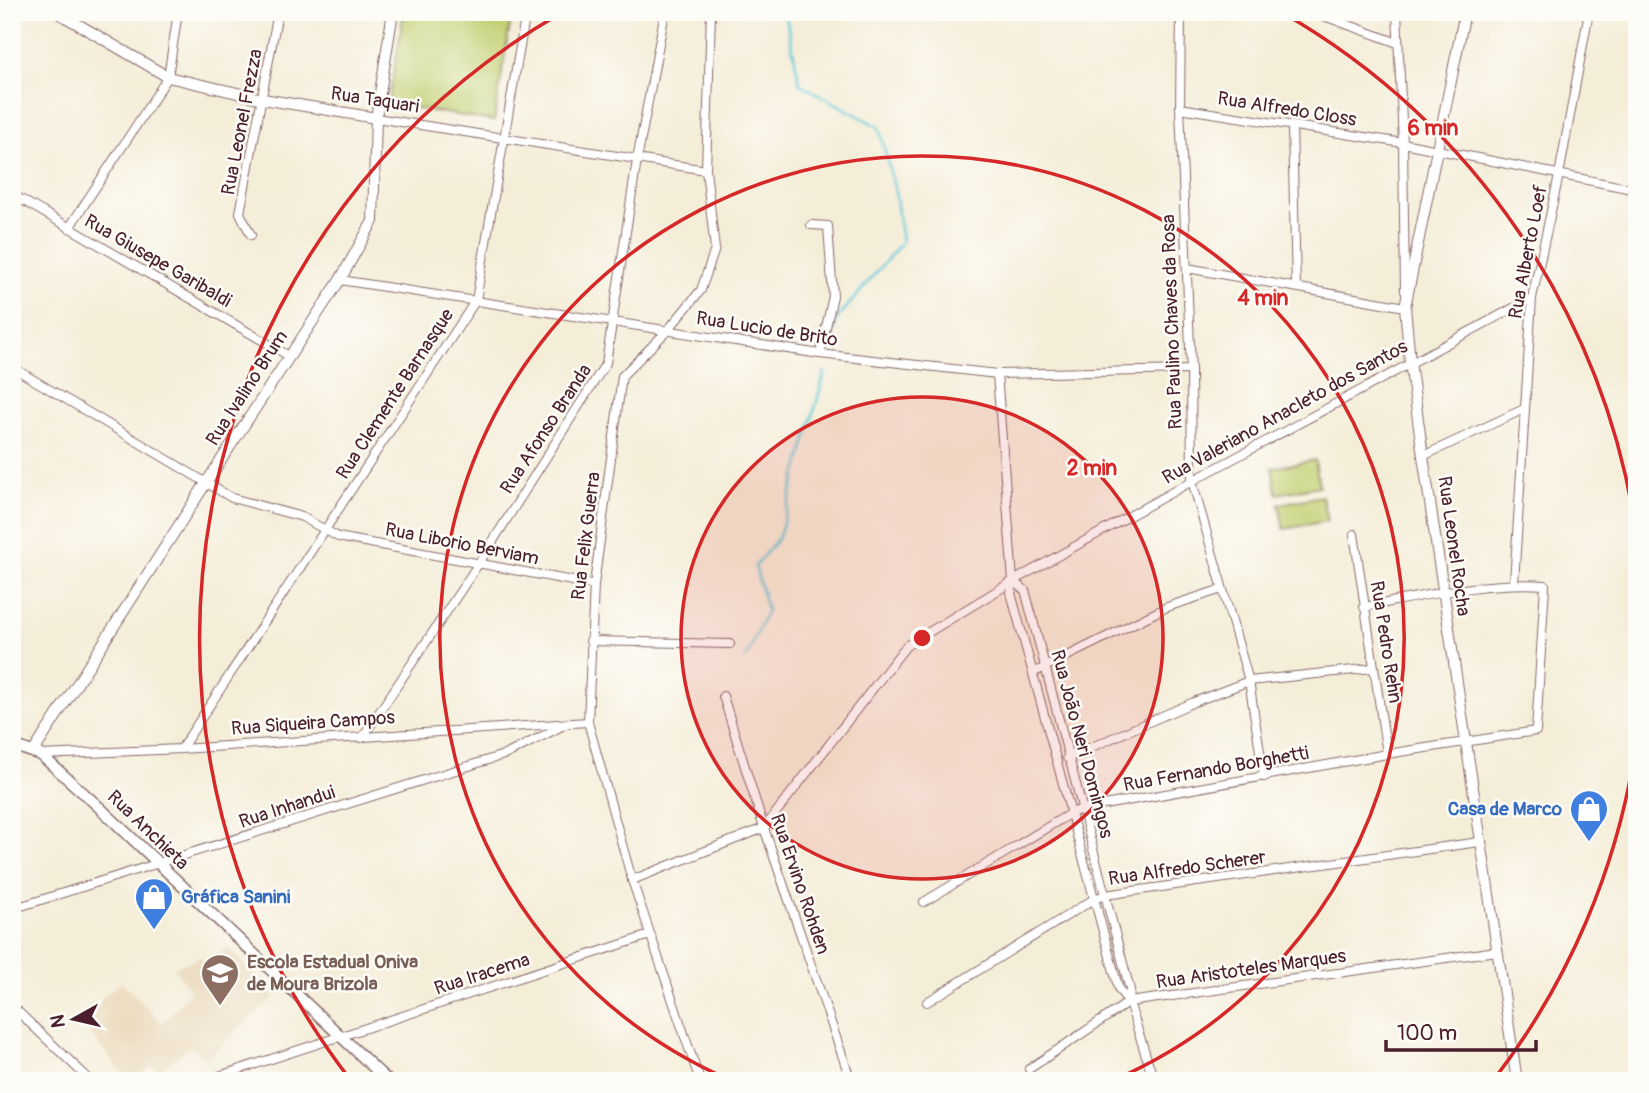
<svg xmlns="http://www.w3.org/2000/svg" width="1649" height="1093" viewBox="0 0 1649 1093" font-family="Pangolin,sans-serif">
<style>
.built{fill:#ead8ba}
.green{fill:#c1cf71;stroke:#86774e;stroke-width:2}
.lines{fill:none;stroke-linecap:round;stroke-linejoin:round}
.stream{stroke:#5ec8d9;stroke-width:2.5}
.minor-casing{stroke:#866768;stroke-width:10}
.tertiary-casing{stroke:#866768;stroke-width:12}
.secondary-casing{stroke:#866768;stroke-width:13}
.minor{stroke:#fff;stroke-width:8}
.tertiary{stroke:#fff;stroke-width:10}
.secondary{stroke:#fff;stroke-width:10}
.ring{fill:none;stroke:#d62828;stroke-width:3.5}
.labels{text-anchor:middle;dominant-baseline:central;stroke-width:5;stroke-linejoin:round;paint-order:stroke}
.street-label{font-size:19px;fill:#4a1f2b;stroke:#fdfcf7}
.shop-label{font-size:19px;font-weight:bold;fill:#366cbe;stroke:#fdfcf7;text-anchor:end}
.education-label{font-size:19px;font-weight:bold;fill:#785e54;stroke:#fdfcf7;text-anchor:start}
.centre{fill:#d62828;stroke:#fdfcf7;stroke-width:3.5}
.ring-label{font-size:21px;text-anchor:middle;font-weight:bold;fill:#d62828;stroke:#fdfcf7;stroke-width:5;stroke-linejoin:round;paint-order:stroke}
</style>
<rect width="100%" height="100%" fill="#fdfcf7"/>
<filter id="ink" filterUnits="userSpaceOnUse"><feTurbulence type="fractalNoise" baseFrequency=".0143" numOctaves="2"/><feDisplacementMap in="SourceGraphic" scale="14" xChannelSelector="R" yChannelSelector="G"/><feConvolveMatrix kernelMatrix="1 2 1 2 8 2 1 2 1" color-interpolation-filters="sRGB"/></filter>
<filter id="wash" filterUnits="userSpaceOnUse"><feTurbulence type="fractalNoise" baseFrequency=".00686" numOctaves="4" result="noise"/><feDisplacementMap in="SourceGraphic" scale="28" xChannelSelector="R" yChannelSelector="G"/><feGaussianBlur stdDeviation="1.57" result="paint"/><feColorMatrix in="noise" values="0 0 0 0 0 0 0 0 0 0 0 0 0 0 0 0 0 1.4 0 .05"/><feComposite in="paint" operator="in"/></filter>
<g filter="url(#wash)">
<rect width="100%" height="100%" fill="#f4edd8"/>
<path class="built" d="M227 946 275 997 205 1060 191 1046 158 1071 151 1066 134 1081H128L77 1017 122 982 162 1023 191 991 174 968 200 957 211 966Z"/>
<g class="green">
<path d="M404 12H512L494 121 388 104Z"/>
<path d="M1315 460 1319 486 1277 494 1272 468Z"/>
<path d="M1322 496 1327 521 1284 529 1279 504Z"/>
</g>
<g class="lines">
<g class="stream">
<path d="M785 12 800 84 879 127 895 191 902 242 836 320 832 341"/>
<path d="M746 658 767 610 755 566 779 537 825 372"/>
</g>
</g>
</g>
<g filter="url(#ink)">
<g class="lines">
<defs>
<g id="minor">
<path d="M1181 12 1180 108 1191 370 1192 481 1249 681 1264 777"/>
<path d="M1313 12 1398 43"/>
<path d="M1397 12 1403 143 1405 291"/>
<path d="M1180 108 1403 143 1637 190"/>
<path d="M376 118 706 170"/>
<path d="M1292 126 1296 286"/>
<path d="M12 194 289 356"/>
<path d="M811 225 828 226 833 296 820 354"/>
<path d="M69 228 168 77 178 12"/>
<path d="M251 235 240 213 278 12"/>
<path d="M1187 268 1405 307V304"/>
<path d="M340 280 820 354 997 374 1191 370"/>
<path d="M12 367 232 498 302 517 338 537 594 585"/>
<path d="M997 374 1013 581 1011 593 1119 990 1129 1002 1154 1081"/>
<path d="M1423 456 1524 409"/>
<path d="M1354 534 1387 754"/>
<path d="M1013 581 1025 590 1130 990 1129 1002"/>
<path d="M1514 583 1532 298 1559 175 1589 12"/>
<path d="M590 641 730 644"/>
<path d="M1033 673 1167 607 1222 589"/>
<path d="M723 696 764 828 851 1081"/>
<path d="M362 738 479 563 606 363 637 160 665 12"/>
<path d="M181 749 476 300 526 12"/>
<path d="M41 755 181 749 588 722"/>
<path d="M1067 758 1194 702 1249 681 1373 668"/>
<path d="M632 880 764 828 906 646 1013 581 1192 481 1532 298"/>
<path d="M924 902 1071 813 1082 809 1387 754 1536 731 1545 585C1484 581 1424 596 1364 607"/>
<path d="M12 909 507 754 566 724"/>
<path d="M927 1002 1094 899 1105 895 1479 842"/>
<path d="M12 1006 91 1081"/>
<path d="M1029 1069 1129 1002 1497 951"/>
<path d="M204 1081 650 935"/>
<path d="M700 1081 632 880 588 722 594 585 622 376 668 330 701 290 715 249 706 170 711 12"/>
</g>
<g id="tertiary">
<path d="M57 12 168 77 263 99 376 118"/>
<path d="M1465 12 1405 307 1410 362 1423 456 1517 1081"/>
<path d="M34 751 206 483 340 280 373 221 376 118 393 12"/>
</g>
<path id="secondary" d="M12 745 41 755 99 807 388 1081"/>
</defs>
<use href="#minor" class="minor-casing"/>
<use href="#tertiary" class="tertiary-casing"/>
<use href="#secondary" class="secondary-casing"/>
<use href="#minor" class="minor"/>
<use href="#tertiary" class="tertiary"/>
<use href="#secondary" class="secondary"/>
</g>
</g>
<circle cx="922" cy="638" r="241" fill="#d62828" fill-opacity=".12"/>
<g class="ring">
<circle cx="922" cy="638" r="241"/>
<path d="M730 1080A482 482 0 1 1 1114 1080"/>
<path d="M1636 745A722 722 0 0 1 1495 1078M349 1078A722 722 0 0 1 561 13M1283 13A722 722 0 0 1 1636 531"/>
</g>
<defs>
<symbol id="shop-pin" viewBox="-11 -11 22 30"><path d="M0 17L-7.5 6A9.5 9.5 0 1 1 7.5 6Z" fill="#3f7fe0" stroke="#fdfcf7"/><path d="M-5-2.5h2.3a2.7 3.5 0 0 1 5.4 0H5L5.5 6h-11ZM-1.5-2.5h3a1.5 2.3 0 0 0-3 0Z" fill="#fff"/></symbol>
<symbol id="school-pin" viewBox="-11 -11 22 30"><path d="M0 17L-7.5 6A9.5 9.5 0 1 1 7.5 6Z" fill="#8d6e63" stroke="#fdfcf7"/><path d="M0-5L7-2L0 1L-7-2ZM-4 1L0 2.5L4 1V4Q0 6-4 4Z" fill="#fff"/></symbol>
</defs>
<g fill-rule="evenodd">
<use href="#shop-pin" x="1567" y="787" width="44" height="60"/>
<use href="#shop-pin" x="132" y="875" width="44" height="60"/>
<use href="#school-pin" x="198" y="951" width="44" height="60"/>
</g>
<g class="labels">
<g class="street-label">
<text transform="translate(375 100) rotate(9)">Rua Taquari</text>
<text transform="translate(1287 109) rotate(9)">Rua Alfredo Closs</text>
<text transform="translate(242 122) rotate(-79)">Rua Leonel Frezza</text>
<text transform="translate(1528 252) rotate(-79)">Rua Alberto Loef</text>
<text transform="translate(158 261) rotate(30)">Rua Giusepe Garibaldi</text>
<text transform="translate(1172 322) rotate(-92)">Rua Paulino Chaves da Rosa</text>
<text transform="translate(767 329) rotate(9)">Rua Lucio de Brito</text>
<text transform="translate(247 388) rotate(-57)">Rua Ivalino Brum</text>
<text transform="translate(395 394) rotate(-57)">Rua Clemente Barnasque</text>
<text transform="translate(1285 412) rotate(-29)">Rua Valeriano Anacleto dos Santos</text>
<text transform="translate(546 429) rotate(-57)">Rua Afonso Branda</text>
<text transform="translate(586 536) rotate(-83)">Rua Felix Guerra</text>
<text transform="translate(462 544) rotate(11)">Rua Liborio Berviam</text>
<text transform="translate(1454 546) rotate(82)">Rua Leonel Rocha</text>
<text transform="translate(1386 642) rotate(81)">Rua Pedro Rehn</text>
<text transform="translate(313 723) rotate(-4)">Rua Siqueira Campos</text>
<text transform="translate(1082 744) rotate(75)">Rua João Neri Domingos</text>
<text transform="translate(1216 769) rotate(-10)">Rua Fernando Borghetti</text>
<text transform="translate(287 807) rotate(-18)">Rua Inhandui</text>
<text transform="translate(148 830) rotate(44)">Rua Anchieta</text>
<text transform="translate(1187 868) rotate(-8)">Rua Alfredo Scherer</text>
<text transform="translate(800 884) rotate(71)">Rua Ervino Rohden</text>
<text transform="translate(1251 969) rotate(-8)">Rua Aristoteles Marques</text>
<text transform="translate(482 974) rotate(-18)">Rua Iracema</text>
</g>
<g class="shop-label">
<text x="1562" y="809">Casa de Marco</text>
<text x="181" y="897" text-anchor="start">Gráfica Sanini</text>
</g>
<g class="education-label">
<text x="247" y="962">Escola Estadual Oniva<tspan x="247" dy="22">de Moura Brizola</tspan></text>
</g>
</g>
<circle cx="922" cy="638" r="10" class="centre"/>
<g class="ring-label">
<text x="1433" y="135">6 min</text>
<text x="1263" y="305">4 min</text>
<text x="1092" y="475">2 min</text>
</g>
<rect width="1649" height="1093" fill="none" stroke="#fdfcf7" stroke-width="42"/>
<g transform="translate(74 1019) rotate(262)" stroke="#fdfcf7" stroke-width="5" paint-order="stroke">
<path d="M0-5L12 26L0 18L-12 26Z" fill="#4a1f2b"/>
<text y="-10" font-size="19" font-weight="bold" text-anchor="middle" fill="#4a1f2b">N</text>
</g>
<path d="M1386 1040v10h150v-10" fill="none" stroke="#4a1f2b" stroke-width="3.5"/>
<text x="1397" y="1040" font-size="21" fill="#4a1f2b" stroke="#fdfcf7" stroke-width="5" paint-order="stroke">100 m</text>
</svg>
